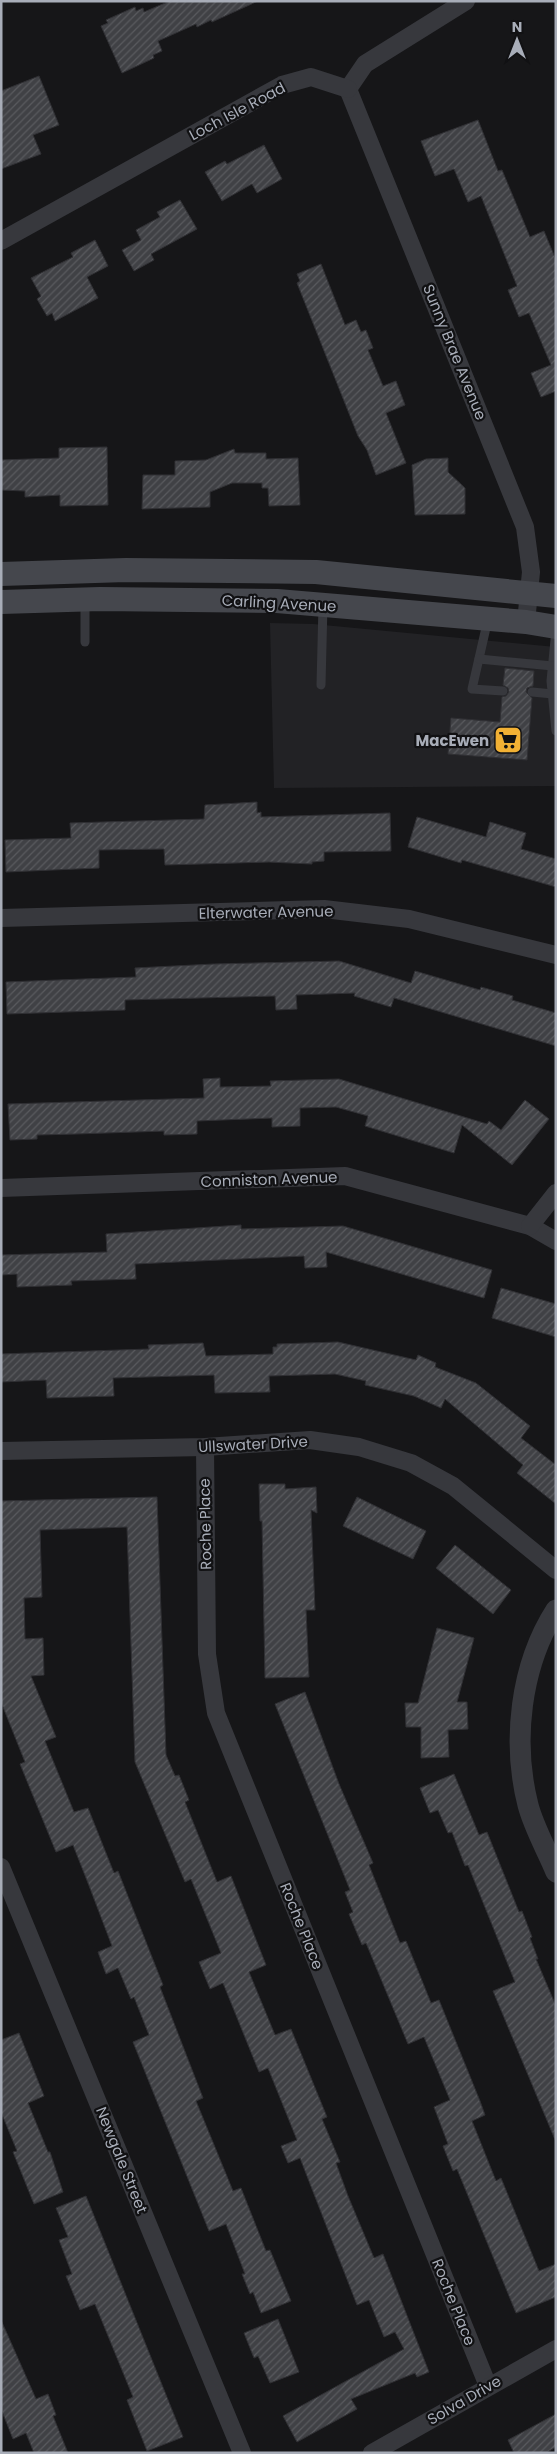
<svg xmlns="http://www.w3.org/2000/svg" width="557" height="2454" viewBox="0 0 557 2454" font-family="Poppins,sans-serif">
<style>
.built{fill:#222225}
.building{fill:url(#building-hatch);stroke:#303034}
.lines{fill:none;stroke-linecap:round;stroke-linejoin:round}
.service{stroke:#37383d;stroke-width:9}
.minor{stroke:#37383d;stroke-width:18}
.tertiary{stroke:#37383d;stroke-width:21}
.secondary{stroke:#45474d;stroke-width:24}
.labels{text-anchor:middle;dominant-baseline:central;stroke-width:4.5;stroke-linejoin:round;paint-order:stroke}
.street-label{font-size:15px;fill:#a8adb8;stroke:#111113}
.poi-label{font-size:15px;font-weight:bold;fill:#a8adb8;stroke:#111113;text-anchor:end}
</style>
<defs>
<pattern id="building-hatch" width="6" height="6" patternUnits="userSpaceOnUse" patternTransform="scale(1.25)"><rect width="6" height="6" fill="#404145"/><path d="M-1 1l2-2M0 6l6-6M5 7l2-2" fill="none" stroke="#595a5e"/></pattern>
</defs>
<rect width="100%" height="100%" fill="#161618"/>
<path class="built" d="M270 623 313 624 556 647V786L274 788Z"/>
<g class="building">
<path d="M170 1H258L212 22 211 20 197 27 196 24 158 41 162 51 153 55 154 58 122 73 101 26 108 23 106 20 135 7 136 11 143 8 144 12Z"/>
<path d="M39 76 59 125 33 135 41 154 1 169V91Z"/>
<path d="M478 120 498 171 502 170 530 237 544 231 556 260V391L541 397 531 373 551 365 529 313 519 317 508 290 517 286 481 196 468 202 454 169 435 176 421 141Z"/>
<path d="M264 145 282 179 257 193 252 184 222 201 205 172 225 161 227 164Z"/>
<path d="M180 200 197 229 151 254 154 260 134 271 122 250 141 240 136 230 160 217 157 212Z"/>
<path d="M95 240 108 266 87 277 98 298 55 321 52 313 47 316 37 299 41 296 31 278 73 257 71 253Z"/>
<path d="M321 264 345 325 356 320 361 332 366 330 373 348 368 350 383 386 396 381 405 405 386 413 406 463 376 475 367 450 358 436 297 283 300 281 297 274Z"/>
<path d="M107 447 108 505 60 506V495L25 497V491L1 490V460L59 458V448Z"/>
<path d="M234 449 235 453H266V459L298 458 300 505 269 506 268 488H262V483H232L210 492V507L142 509 143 475H175V461L206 460Z"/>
<path d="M448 458V472L465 488V514L415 515 412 465 426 459Z"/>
<path d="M505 668 534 671 533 686 527 688 526 692 532 698 527 760 448 754 451 718 500 722 502 697 506 696 509 692 508 688 503 685Z"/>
<path d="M257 802V813L261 812V817L390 813 391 851 324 852V861L312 862V864L269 862 165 865 164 849 99 850V868L6 872 5 840 71 838 70 823 204 819 205 805Z"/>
<path d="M417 817 486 837 490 822 526 833 521 849 556 859V887L462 860 461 863 408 847Z"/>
<path d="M339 961 411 983 415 971 480 990 481 987 513 996 512 1000 556 1013V1046L394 998 391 1007 354 996 355 993 296 995 297 1009 276 1010 275 996 125 1000V1010L7 1014 6 982 136 977 135 968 214 964Z"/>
<path d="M220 1078V1087L271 1086 270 1081 339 1079 487 1124 489 1121 501 1130 525 1100 549 1119 512 1165 462 1125 454 1153 365 1126 368 1116 336 1107 300 1108V1126L272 1127V1118L197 1121V1134L164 1135V1131L76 1134 37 1135V1139L10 1140 8 1104 204 1098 203 1079Z"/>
<path d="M241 1225V1229L343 1226 492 1270 484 1298 326 1252 327 1267 305 1268 304 1256 135 1264 136 1279 71 1281 72 1285 17 1287V1274L1 1275V1255L107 1252 106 1234Z"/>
<path d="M501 1288 556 1304V1337L492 1318Z"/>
<path d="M338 1342 416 1360 418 1355 436 1363 435 1367 476 1383 530 1426 521 1438 556 1465V1504L517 1473 523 1465 445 1399 441 1408 414 1396 365 1385 366 1381 335 1374 269 1376 270 1392 215 1393 214 1375 113 1378 114 1396 47 1398 46 1380 1 1382V1354L149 1349 148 1345 203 1343 206 1356 273 1354V1347H277V1344Z"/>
<path d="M259 1484H285V1489L316 1487 317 1513 311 1510 315 1610H306L309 1677 265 1678 262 1521H260Z"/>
<path d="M157 1497 166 1755 175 1776 179 1775 189 1800 185 1802 217 1882 231 1876 266 1965 249 1972 275 2035 291 2029 327 2117 322 2119 340 2162 336 2163 348 2196 374 2258 383 2254 429 2372 417 2377 415 2373 351 2399 357 2409 297 2442 283 2416 404 2349 395 2332 384 2337 369 2300 357 2305 300 2158 288 2163 281 2146 297 2140 268 2068 259 2072 223 1983 210 1989 199 1962 221 1953 191 1879 185 1882 135 1762 127 1527 40 1530 42 1597 24 1598 25 1639 43 1638 44 1675 31 1676 56 1737 45 1741 74 1812 88 1808 114 1873 118 1871 163 1985 160 1987 203 2098 196 2101 233 2191 241 2188 266 2251 270 2250 291 2301 261 2313 253 2292 250 2294 242 2274H245L226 2224 209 2231 133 2042 149 2035 134 1997 131 1999 118 1968 106 1974 98 1952 112 1946 88 1883 73 1845 56 1852 20 1764 25 1762 1 1702V1501Z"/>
<path d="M357 1497 426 1531 413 1559 343 1526Z"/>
<path d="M455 1545 511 1590 493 1614 436 1568Z"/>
<path d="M437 1628 474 1638 457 1702H467L468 1729 448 1730 449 1757 421 1758V1727H406L405 1703H418Z"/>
<path d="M305 1692 339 1784 373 1863 369 1865 400 1943 406 1941 431 2003 439 2000 480 2101 485 2115 472 2121 496 2181 501 2178 539 2271 556 2264V2297L516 2313 457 2169 453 2171 443 2146 448 2144 434 2107 450 2100 424 2037 408 2044 366 1943 362 1945 349 1914 353 1912 345 1892 350 1890 275 1704Z"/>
<path d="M454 1774 479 1835 487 1832 519 1912 522 1911 532 1937 530 1938 538 1959H536L556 2006V2142L493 1991 515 1982 468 1865 465 1866 452 1832 448 1833 438 1810 430 1813 420 1788Z"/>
<path d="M19 2033 44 2096 28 2103 48 2152H50L63 2192 34 2204 13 2152 17 2151 1 2112V2040Z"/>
<path d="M86 2196 183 2437 147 2451 127 2400 133 2397 95 2304 80 2310 66 2276 72 2274 59 2240 68 2237 56 2208Z"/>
<path d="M278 2319 299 2372 270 2383 258 2356 254 2358 244 2333Z"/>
<path d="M1 2320 36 2399 48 2394 56 2415 53 2416 68 2453H34L26 2433 13 2439 1 2409Z"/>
<path d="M556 2414V2447L546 2453H514L508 2440Z"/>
</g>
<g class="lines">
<g class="service">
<path d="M85 600V642"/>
<path d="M488 619 472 689 503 691"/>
<path d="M556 630 551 681 556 731"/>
<path d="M479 659 553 666"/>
<path d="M321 685 323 605"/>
<path d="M532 692 553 694"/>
</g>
<g class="minor">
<path d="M348 89 525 527 531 572 526 622"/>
<path d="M348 89 365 64 466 1"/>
<path d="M1 241 282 85 311 77 348 89"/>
<path d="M1 918 324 909 409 919 556 955"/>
<path d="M1 1188 345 1176 530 1226 556 1241"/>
<path d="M530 1226 556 1193"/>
<path d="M205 1447 207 1654 216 1713 488 2386"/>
<path d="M1 1451 205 1447 310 1440 359 1447 411 1463 453 1486 556 1570"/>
<path d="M1 1867 242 2453"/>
<path d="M372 2453 556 2349"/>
</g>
<path class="tertiary" d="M556 1610C520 1666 512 1742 528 1805 534 1828 547 1850 556 1872"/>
<g class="secondary">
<path d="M1 574 126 570 316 572 556 596"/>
<path d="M1 602 100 599 277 601 526 622 556 627"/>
</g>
</g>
<defs>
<symbol id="supermarket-square" viewBox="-11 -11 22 22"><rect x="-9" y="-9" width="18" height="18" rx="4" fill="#f2b134" stroke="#111113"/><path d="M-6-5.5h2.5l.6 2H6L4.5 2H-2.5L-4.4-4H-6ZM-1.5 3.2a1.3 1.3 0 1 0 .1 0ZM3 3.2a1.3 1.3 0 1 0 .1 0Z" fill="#111"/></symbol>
</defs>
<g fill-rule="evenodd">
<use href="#supermarket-square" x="492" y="724" width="32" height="32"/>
</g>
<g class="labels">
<g class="street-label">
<text transform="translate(237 111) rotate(-28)">Loch Isle Road</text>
<text transform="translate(455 352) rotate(68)">Sunny Brae Avenue</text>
<text transform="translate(279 603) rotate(3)">Carling Avenue</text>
<text transform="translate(266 912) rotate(-1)">Elterwater Avenue</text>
<text transform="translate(269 1179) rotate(-2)">Conniston Avenue</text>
<text transform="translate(253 1444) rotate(-3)">Ullswater Drive</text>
<text transform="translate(205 1524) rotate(-91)">Roche Place</text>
<text transform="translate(302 1926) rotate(68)">Roche Place</text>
<text transform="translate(122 2160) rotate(68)">Newgale Street</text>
<text transform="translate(454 2302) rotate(68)">Roche Place</text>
<text transform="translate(464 2400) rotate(-30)">Solva Drive</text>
</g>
<g class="poi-label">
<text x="489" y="740">MacEwen</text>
</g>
</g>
<rect width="557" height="2454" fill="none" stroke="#a8adb8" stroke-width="5"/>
<g transform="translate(517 40)" stroke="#111113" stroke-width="4" paint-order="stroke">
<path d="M0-4L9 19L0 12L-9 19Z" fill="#a8adb8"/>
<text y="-8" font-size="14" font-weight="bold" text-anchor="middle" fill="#a8adb8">N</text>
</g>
</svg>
